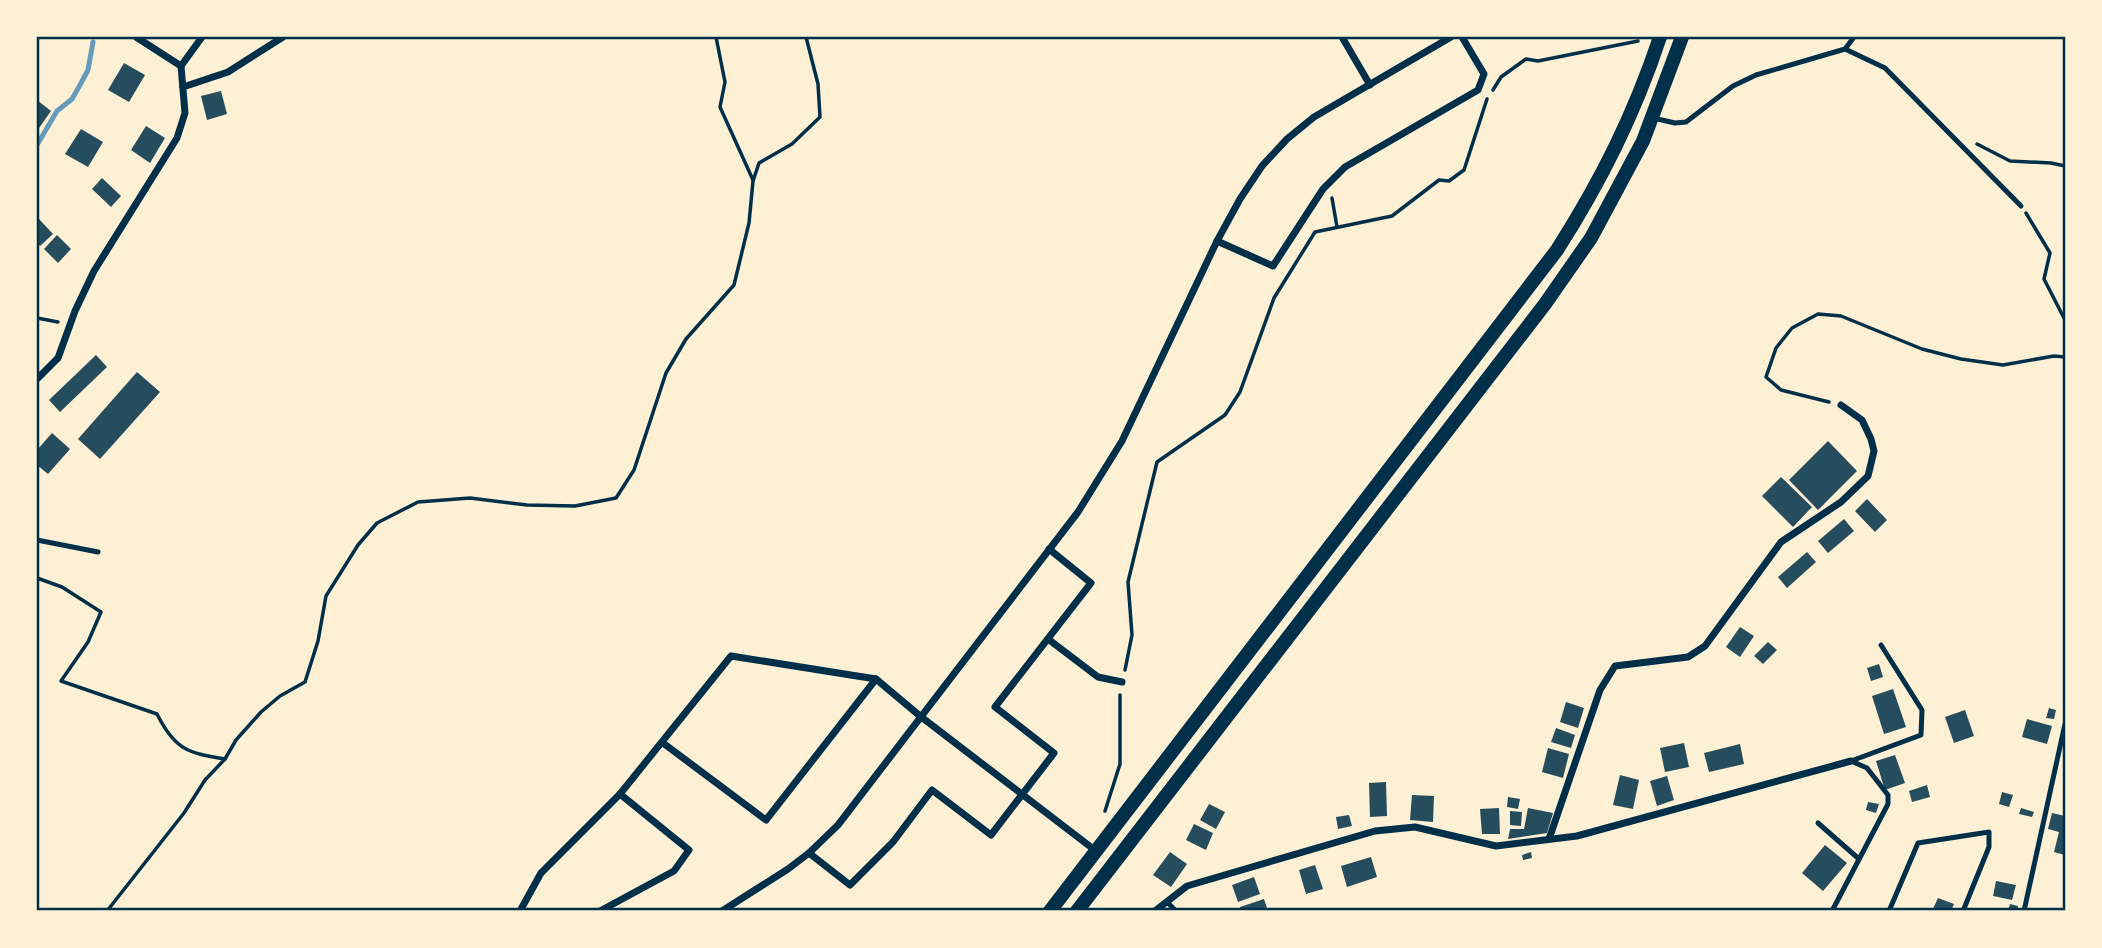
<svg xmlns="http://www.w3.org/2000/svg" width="2102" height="948" viewBox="0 0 2102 948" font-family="'Nunito Sans',sans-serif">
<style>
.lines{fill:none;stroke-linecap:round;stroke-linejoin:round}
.stream{stroke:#669bbc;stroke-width:5}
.building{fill:#264d5e}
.path{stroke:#003049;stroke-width:3.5}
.service{stroke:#003049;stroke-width:5}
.minor{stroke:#003049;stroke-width:7}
.secondary{stroke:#003049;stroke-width:14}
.neatline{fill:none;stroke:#003049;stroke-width:2.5}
</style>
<rect width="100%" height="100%" fill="#fdf0d5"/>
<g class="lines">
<path class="stream" d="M37 145 57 111 72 99 80 85 88 70 93 42"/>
</g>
<g class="building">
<path d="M124 63 145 75 129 102 108 90Z"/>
<path d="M221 91 227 114 207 120 201 96Z"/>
<path d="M37 100 51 111 37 131Z"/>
<path d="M146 126 165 138 150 163 131 150Z"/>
<path d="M81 129 103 142 88 167 65 154Z"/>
<path d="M102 178 121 196 111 207 92 189Z"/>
<path d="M39 219 53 234 40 246 37 243Z"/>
<path d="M57 235 71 249 58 263 44 249Z"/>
<path d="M96 355 107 367 60 412 49 400Z"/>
<path d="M137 372 160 392 100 459 78 439Z"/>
<path d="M52 433 70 449 48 474 37 465V450Z"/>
<path d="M1828 441 1857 471 1818 510 1789 480Z"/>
<path d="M1781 477 1812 507 1793 527 1762 496Z"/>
<path d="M1867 499 1887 520 1875 532 1855 511Z"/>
<path d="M1844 519 1854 531 1828 553 1818 541Z"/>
<path d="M1807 552 1816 562 1787 588 1778 577Z"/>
<path d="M1740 627 1754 636 1740 657 1726 647Z"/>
<path d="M1768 642 1777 650 1763 664 1754 656Z"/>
<path d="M1879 664 1883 677 1871 681 1867 668Z"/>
<path d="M1893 689 1906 727 1884 734 1872 696Z"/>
<path d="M1566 702 1584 708 1578 728 1560 722Z"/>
<path d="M2049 708 2056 710 2054 719 2046 718Z"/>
<path d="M1965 710 1974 736 1954 743 1945 717Z"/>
<path d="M2027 719 2052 726 2047 744 2022 737Z"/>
<path d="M1556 728 1575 735 1571 748 1551 742Z"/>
<path d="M1684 743 1689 767 1665 772 1660 748Z"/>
<path d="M1740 744 1744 764 1709 772 1704 753Z"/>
<path d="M1548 748 1569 754 1563 778 1542 772Z"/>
<path d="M1895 755 1905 783 1885 790 1876 761Z"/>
<path d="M1620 775 1639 780 1633 809 1613 805Z"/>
<path d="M1667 776 1674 800 1657 806 1650 781Z"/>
<path d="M1386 782 1387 816 1370 817 1369 783Z"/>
<path d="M1927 785 1930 797 1912 802 1909 791Z"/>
<path d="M2002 792 2013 795 2009 807 1999 804Z"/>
<path d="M1412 795 1434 796 1433 822 1410 820Z"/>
<path d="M1508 797 1520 799 1518 809 1507 807Z"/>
<path d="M1868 802 1879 804 1876 813 1866 810Z"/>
<path d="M1209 804 1225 812 1216 829 1200 820Z"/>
<path d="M1499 808 1500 834H1482L1480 809Z"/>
<path d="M1528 808 1553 813 1547 833 1508 839 1510 829H1524Z"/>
<path d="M2021 808 2034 812 2032 817 2019 814Z"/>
<path d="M1510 811 1522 812 1521 826 1510 825Z"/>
<path d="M2052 813 2065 816V855L2054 852 2059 832 2048 829Z"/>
<path d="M1349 815 1352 826 1338 829 1336 817Z"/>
<path d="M1194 824 1213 833 1206 850 1186 840Z"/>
<path d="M1825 845 1847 863 1823 891 1802 873Z"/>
<path d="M1170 852 1187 864 1171 887 1153 875Z"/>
<path d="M1531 852 1532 858 1523 860 1522 855Z"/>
<path d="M1371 857 1377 877 1347 887 1341 866Z"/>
<path d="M1315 865 1323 889 1306 894 1299 870Z"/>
<path d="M1254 877 1260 894 1238 902 1232 885Z"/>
<path d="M1996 881 2016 885 2012 900 1993 896Z"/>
<path d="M1938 898 1954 904 1951 911H1932Z"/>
<path d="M1264 899 1268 911H1241L1240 907Z"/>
<path d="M2010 904 2018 906 2017 911H2008Z"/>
</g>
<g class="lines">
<g class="path">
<path d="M716 37 725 82 720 107 753 180"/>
<path d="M1493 90 1501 77 1526 59 1538 61 1638 41"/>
<path d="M1977 144 2010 161 2051 163 2065 166"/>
<path d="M1332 198 1337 227"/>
<path d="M2026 213 2050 253 2044 279 2065 320"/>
<path d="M37 318 58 322"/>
<path d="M1829 402 1781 390 1766 377 1776 348 1792 328 1818 314 1841 316 1922 349 1961 359 2003 365 2054 356 2065 357"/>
<path d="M37 578 62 587 101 612 88 642 61 681 157 714C175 750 188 753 225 759"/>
<path d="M1125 670 1132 635 1128 582 1157 462 1225 415 1240 392 1274 298 1315 232 1392 216 1439 180 1449 181 1464 170 1487 99"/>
<path d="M1105 811 1120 764V695"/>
<path d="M107 911 184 813 205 780 225 759 236 740 261 712 280 696 305 682 318 641 326 596 358 545 377 523 418 502 470 498 527 505 575 506 616 498 634 470 666 373 686 339 734 285 749 223 753 181 759 163 792 144 820 117 818 84 806 37"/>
</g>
<g class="service">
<path d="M1845 49 1885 68 2021 206"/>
<path d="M1653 118 1675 123 1686 122 1733 86 1756 75 1845 49 1854 37"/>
<path d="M37 540 98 552"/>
<path d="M1851 761 1921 735 1922 710 1881 645"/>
<path d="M1818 823 1859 859"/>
<path d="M1167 902 1176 911"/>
<path d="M1832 911 1888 804V795L1867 768 1851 761"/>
<path d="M1889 911 1918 843 1989 832V847L1963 911"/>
<path d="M2024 911 2065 724"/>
</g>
<g class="minor">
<path d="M136 37 181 66"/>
<path d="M1342 37 1370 85"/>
<path d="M183 87 228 72 283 37"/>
<path d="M1217 241 1273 266 1323 189 1345 167 1478 90 1484 74 1462 37"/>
<path d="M37 379 58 358 75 311 94 271 177 138 185 113 181 66 202 37"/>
<path d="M1048 639 1098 677 1122 682"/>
<path d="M663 743 766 820 876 679"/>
<path d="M1549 839 1600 690 1615 666 1688 657 1705 646 1781 542 1841 502 1868 476 1874 451 1871 439 1862 420 1841 405"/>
<path d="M809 853 850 885 893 842 932 790 991 835 1054 753 995 707 1091 583 1049 549"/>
<path d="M520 911 541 873 620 794 731 656 876 679 920 716 1096 851"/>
<path d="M600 911 674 871 689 850 620 794"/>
<path d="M722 911 788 869 809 853 838 825 1078 512 1122 441 1217 241 1240 199 1262 166 1287 139 1314 117 1451 37"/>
<path d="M1155 911 1187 886 1375 831 1415 827 1496 846 1577 836 1851 761"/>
</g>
<g class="secondary">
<path d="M1050 911 1557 250C1601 181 1634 115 1660 37"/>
<path d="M1077 911 1545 304 1591 238 1643 141 1682 37"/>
</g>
</g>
<rect width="2102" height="948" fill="none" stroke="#fdf0d5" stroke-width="77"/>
<rect x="38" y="38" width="2026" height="871" class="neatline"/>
</svg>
